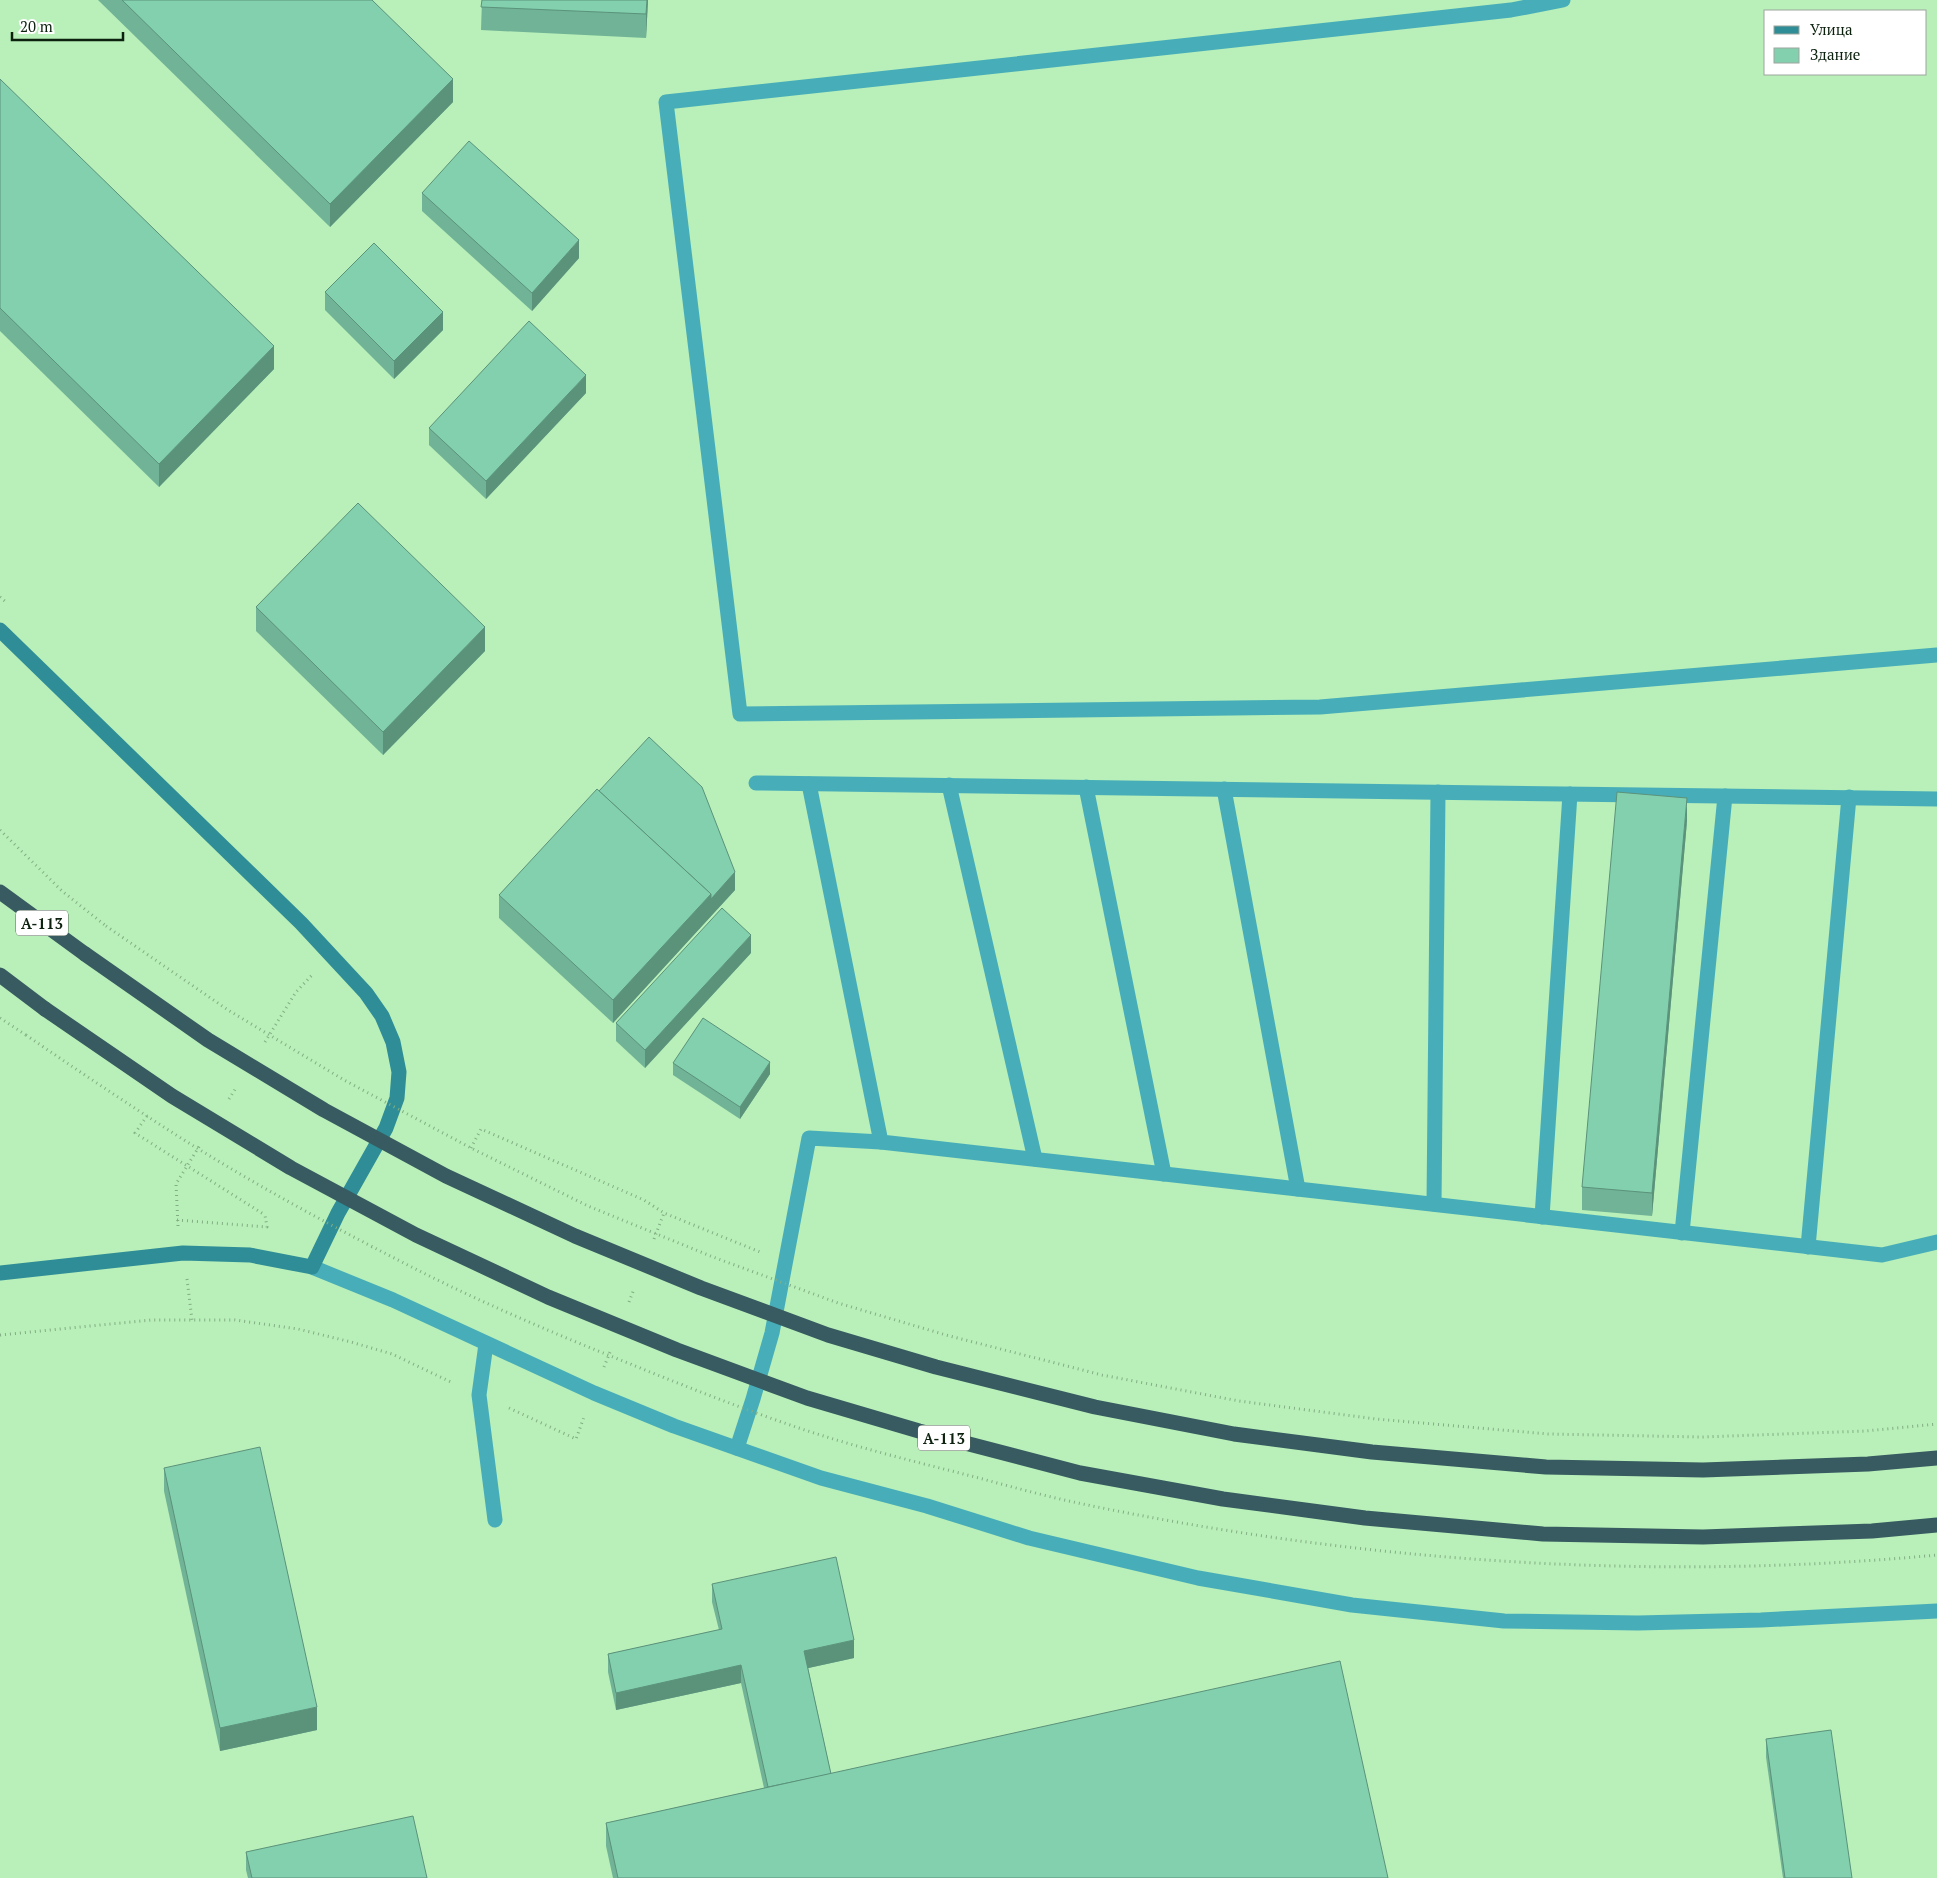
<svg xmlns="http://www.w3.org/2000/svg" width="1937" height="1878" viewBox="0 0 1937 1878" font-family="'PT Serif',serif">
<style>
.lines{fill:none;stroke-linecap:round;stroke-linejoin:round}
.path{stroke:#82ae83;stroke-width:3;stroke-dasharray:1 4;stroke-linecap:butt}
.lane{stroke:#47aeb9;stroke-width:15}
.secondary{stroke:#2e8d96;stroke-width:15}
.highway{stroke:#375b60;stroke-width:15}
.path-bridge{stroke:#82ae83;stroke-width:3;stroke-dasharray:1 4;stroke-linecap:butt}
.highway-bridge{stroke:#375b60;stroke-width:15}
.wall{fill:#70b396}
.shaded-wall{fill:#5b927a}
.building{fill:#82d0ae;stroke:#5b927a}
.labels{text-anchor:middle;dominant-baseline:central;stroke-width:5;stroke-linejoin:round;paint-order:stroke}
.shield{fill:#fff;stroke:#556456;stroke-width:1}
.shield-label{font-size:15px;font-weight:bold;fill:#0c210e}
</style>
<rect width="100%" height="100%" fill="#b9efb9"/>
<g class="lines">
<g class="path">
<path d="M0 597 7 603"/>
<path d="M0 830 62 891 106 926"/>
<path d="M0 1018 26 1035"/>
<path d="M265 1042 296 992 313 974"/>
<path d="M229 1099 236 1088"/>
<path d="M471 1148 481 1129 644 1200 664 1213 760 1252"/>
<path d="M177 1220 267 1227 265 1215"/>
<path d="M178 1226 176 1184 200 1145"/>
<path d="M654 1239 664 1213"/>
<path d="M187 1279 192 1320"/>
<path d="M629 1302 634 1289"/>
<path d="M0 1335 151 1320H235L298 1329 351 1342 392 1354 453 1383"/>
<path d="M604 1367 610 1352"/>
<path d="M509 1408 576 1439 584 1417"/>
</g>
<g class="lane">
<path d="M1563 0 1511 10 666 102 740 714 1320 707 1937 655"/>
<path d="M756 783 1937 799"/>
<path d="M809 784 881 1142 1882 1255 1937 1242"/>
<path d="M949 785 1035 1159"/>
<path d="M1086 787 1164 1174"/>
<path d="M1224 789 1298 1189"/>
<path d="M1434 1204 1438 792"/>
<path d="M1542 1217 1570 794"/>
<path d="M1682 1233 1725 796"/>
<path d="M1808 1247 1849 797"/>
<path d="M312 1267 393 1300 594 1393 674 1426 821 1478 927 1506 1029 1538 1198 1578 1352 1605 1504 1621 1638 1623 1761 1620 1937 1611"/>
<path d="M486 1344 479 1395 495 1520"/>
<path d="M737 1448 753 1399 772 1333 809 1138 881 1142"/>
</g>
<path class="secondary" d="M0 630 301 923 366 993 382 1016 393 1042 399 1072 397 1098 386 1128 338 1213 312 1267 250 1255 183 1253 0 1273"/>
<g class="highway">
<path d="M0 892 85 954"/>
<path d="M0 975 45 1009"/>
</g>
<g class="path-bridge">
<path d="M106 926 228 1010 344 1080 471 1148 588 1206 713 1257 838 1303 946 1335 1102 1375 1239 1401 1376 1419 1548 1434 1702 1437 1866 1431 1937 1424"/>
<path d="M26 1035C68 1064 110 1092 153 1120 232 1172 316 1218 400 1261 469 1297 541 1328 613 1357 672 1381 732 1405 793 1426 854 1447 917 1462 979 1478 1012 1487 1045 1496 1078 1503 1359 1562 1651 1582 1937 1555"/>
<path d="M147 1116 135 1133 265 1215"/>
</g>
<g class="highway-bridge">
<path d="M85 954 208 1040 324 1110 446 1176 575 1236 701 1288 828 1335 936 1367 1095 1407 1234 1434 1372 1452 1546 1467 1703 1470 1868 1464 1937 1458"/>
<path d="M45 1009 172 1096 291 1168 416 1235 548 1297 677 1350 807 1398 919 1431 1080 1473 1223 1499 1365 1518 1543 1534 1703 1537 1872 1531 1937 1525"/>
</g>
</g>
<g class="wall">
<path d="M98 0H372L453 102 330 227Z"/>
<path d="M482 0H648L646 38 481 30Z"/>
<path d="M0 79 274 369 159 487 0 331Z"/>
<path d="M422 193 579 258 532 311 422 211Z"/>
<path d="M325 292 443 330 394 379 325 310Z"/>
<path d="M586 393 486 499 429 445V428Z"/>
<path d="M256 607 485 651 383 755 256 631Z"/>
<path d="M599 791 735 890 613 1023 499 918V895Z"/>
<path d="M1687 821 1652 1216 1582 1210V1187Z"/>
<path d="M751 953 645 1068 616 1041V1023Z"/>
<path d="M673 1063 770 1074 740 1119 673 1075Z"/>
<path d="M164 1468 317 1730 220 1751 164 1491Z"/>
<path d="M712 1584 854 1658 808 1668 831 1774 1388 1878H613L606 1846V1823L764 1788 741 1683 616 1710 608 1672V1654L719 1630 712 1602Z"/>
<path d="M1766 1739 1852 1878H1783L1766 1757Z"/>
<path d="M246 1852 427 1878H248L246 1870Z"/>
</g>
<g class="shaded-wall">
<path d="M647 0H648L646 38V14Z"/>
<path d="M453 79V102L330 227V204Z"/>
<path d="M579 240V258L532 311V293Z"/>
<path d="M443 312V330L394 379V361Z"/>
<path d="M274 346V369L159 487V464Z"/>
<path d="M586 375V393L486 499V481Z"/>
<path d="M485 627V651L383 755V732Z"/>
<path d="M1687 798V821L1652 1216V1193Z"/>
<path d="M735 872V890L613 1023V1000L711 894Z"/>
<path d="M751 935V953L645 1068V1050Z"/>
<path d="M770 1062V1074L740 1119V1107Z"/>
<path d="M854 1640V1658L804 1669V1651Z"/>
<path d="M741 1665V1683L616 1710V1693Z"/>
<path d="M317 1707V1730L220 1751V1728Z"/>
</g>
<g class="building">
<path d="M122 0H372L453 79 330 204Z"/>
<path d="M482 0H647L646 14 481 7Z"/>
<path d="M0 79 274 346 159 464 0 308Z"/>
<path d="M469 141 579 240 532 293 422 193Z"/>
<path d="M374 243 443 312 394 361 325 292Z"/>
<path d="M529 321 586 375 486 481 429 428Z"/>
<path d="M358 503 485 627 383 732 256 607Z"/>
<path d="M649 737 702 787 735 872 711 899V894L599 791Z"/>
<path d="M597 789 711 894 613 1000 499 895Z"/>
<path d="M1617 792 1687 798 1652 1193 1582 1187Z"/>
<path d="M722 908 751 935 645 1050 616 1023Z"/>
<path d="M703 1018 770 1062 740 1107 673 1063Z"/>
<path d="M260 1447 317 1707 220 1728 164 1468Z"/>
<path d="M836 1557 854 1640 804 1651 831 1774 768 1787 741 1665 616 1693 608 1654 722 1629 712 1584Z"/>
<path d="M1340 1661 1388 1878H618L606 1823Z"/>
<path d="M1831 1730 1852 1878H1785L1766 1739Z"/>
<path d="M413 1816 427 1878H252L246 1852Z"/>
</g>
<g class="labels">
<g class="shield">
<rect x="16" y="910.5" width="52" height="25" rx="4"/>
<rect x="918" y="1425.5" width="52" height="25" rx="4"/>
</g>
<g class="shield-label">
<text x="42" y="923">А-113</text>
<text x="944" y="1438">А-113</text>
</g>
</g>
<rect x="1764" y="10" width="162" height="65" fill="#ffffff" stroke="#9ea69f"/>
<rect x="1774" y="26" width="25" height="8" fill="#2e8d96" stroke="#9ea69f"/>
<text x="1810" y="35" font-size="15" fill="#0c210e">Улица</text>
<rect x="1774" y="48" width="25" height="15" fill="#82d0ae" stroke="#9ea69f"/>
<text x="1810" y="60" font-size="15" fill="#0c210e">Здание</text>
<path d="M12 32v8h111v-8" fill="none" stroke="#0c210e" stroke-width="2.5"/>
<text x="20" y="32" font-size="15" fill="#0c210e" stroke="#ffffff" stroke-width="4" paint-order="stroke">20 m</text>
</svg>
